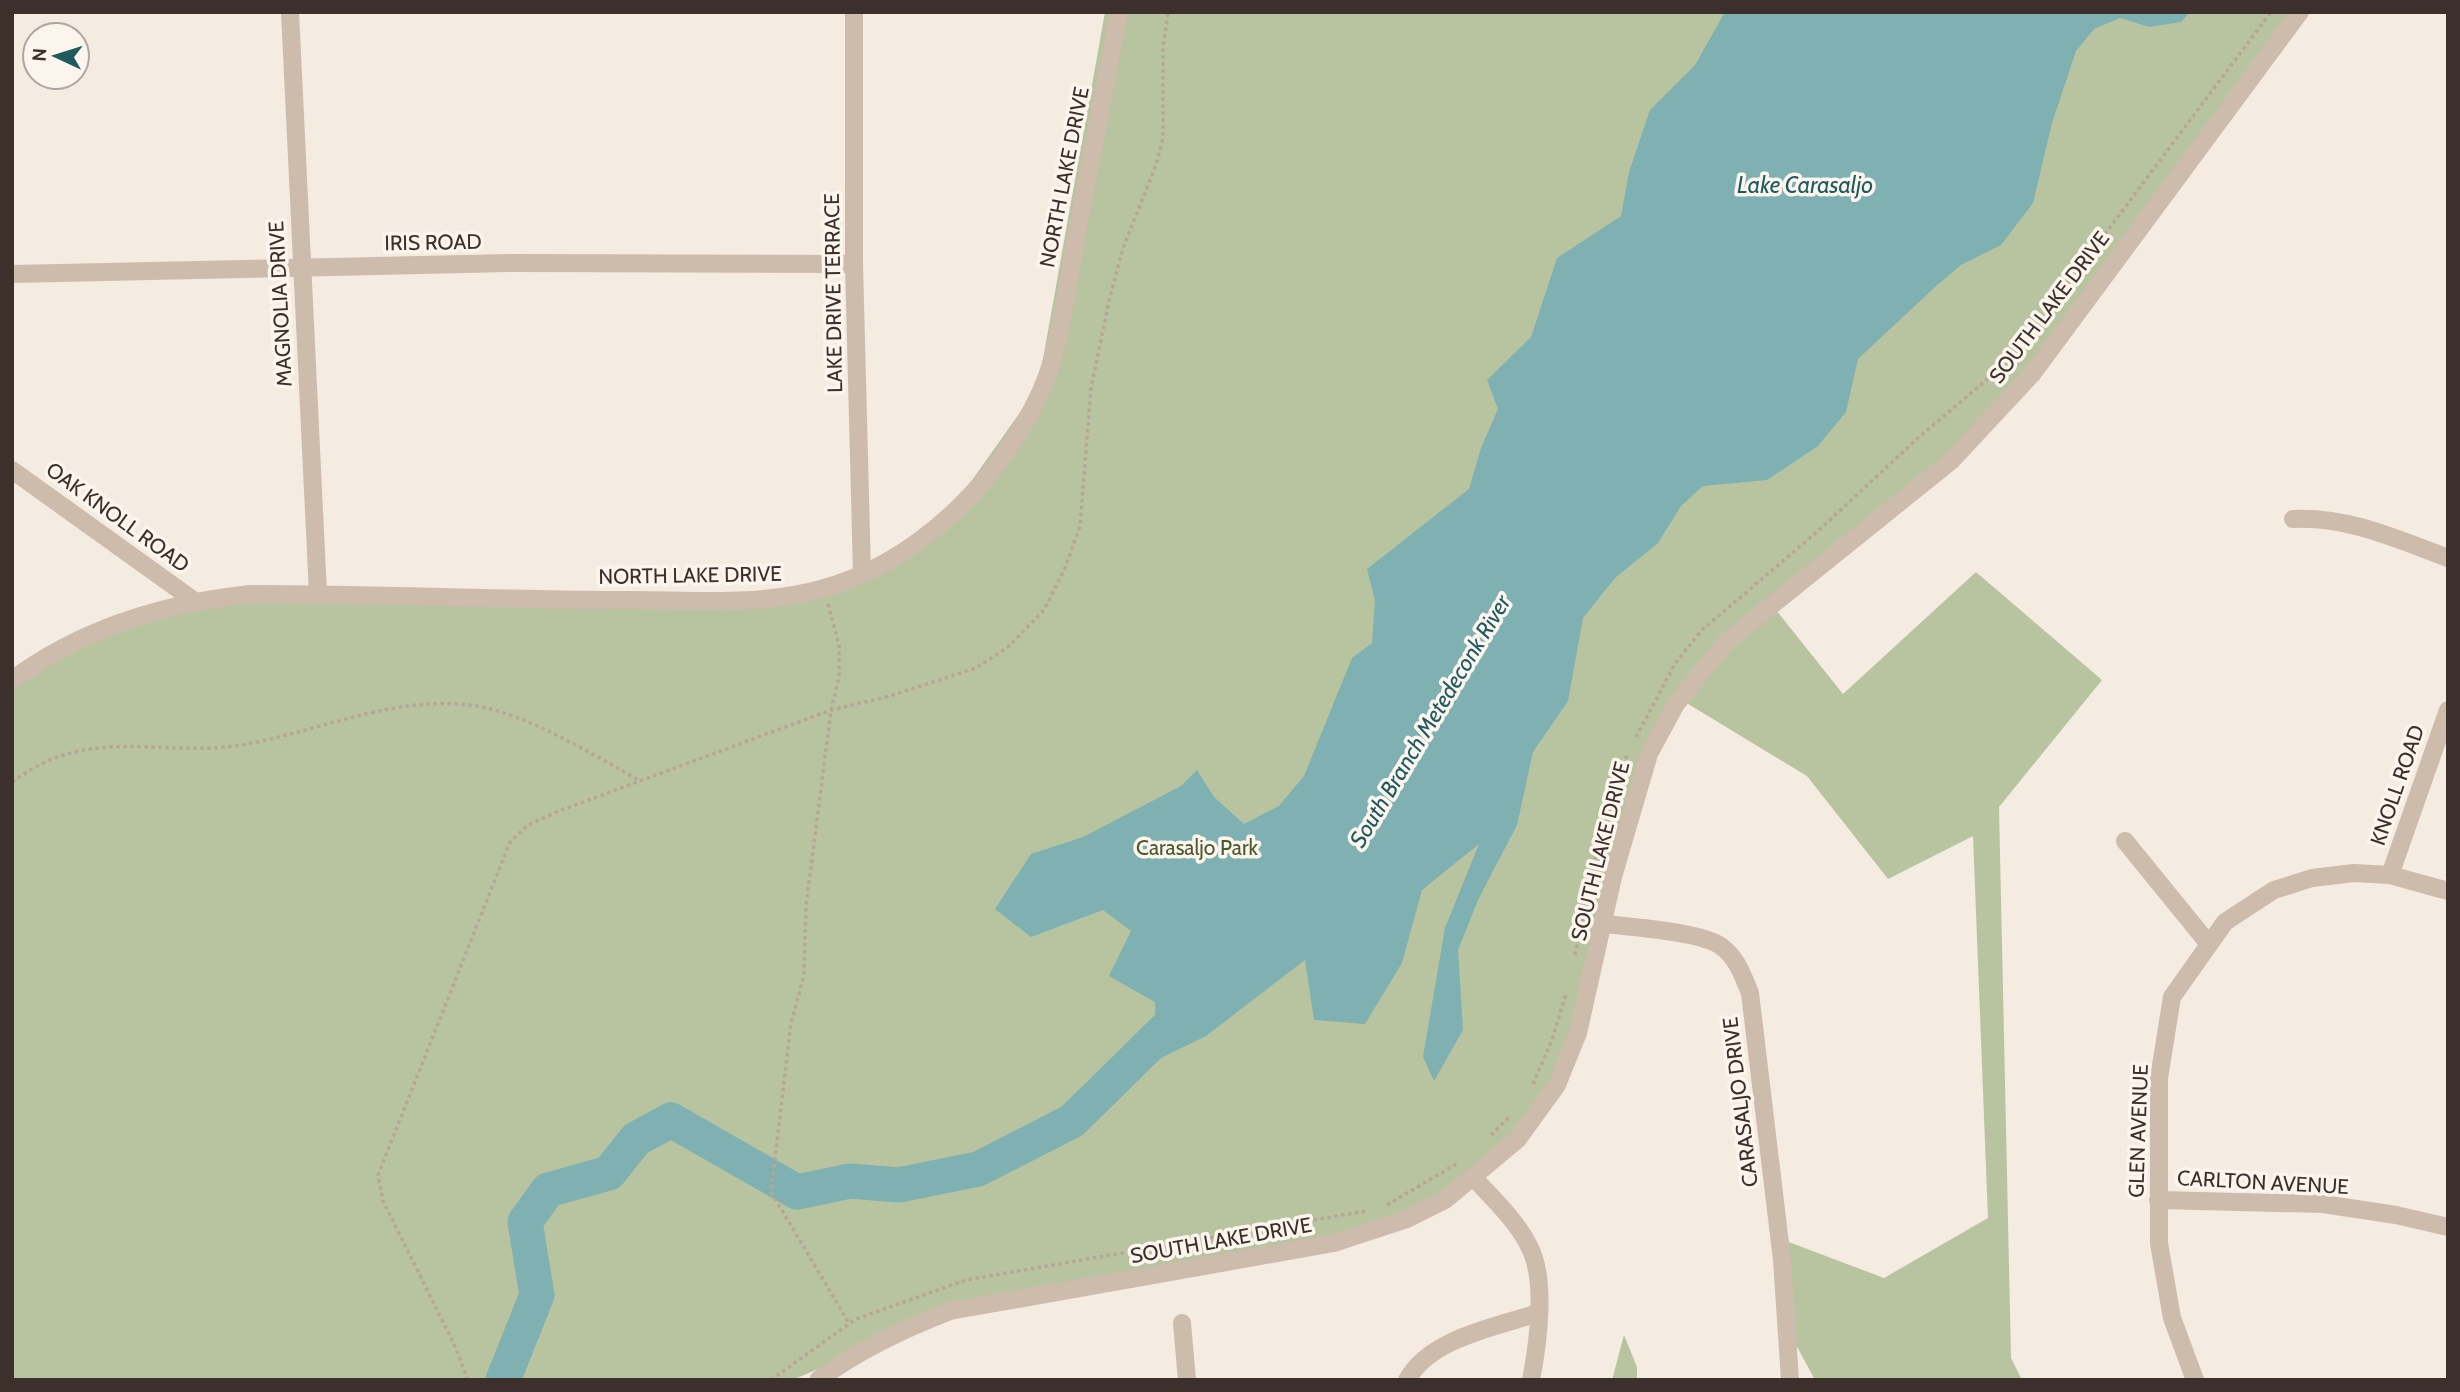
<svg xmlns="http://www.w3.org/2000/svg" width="2460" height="1392" viewBox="0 0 2460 1392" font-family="Cabin,sans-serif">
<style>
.green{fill:#b8c4a0}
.water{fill:#7fb0b2}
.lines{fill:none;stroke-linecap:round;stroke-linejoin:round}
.river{stroke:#7fb0b2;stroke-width:35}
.path{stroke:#b9a596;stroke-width:3.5;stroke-dasharray:3.5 3.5;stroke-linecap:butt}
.minor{stroke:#cdbbac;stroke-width:18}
.labels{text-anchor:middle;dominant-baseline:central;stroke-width:7;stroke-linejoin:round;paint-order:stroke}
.street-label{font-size:21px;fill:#3b302b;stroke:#fbf5ee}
.park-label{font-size:21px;fill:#4a5a2e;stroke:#fbf5ee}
.water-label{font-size:23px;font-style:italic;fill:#1f5a5e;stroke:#fbf5ee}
</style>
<rect width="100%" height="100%" fill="#f4ebe1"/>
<g class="green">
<path d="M1105 12H2300L1986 426 1772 605 1843 694 1976 572 2102 680 1999 807 2011 1358 2022 1380H1815L1794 1341 1786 1241 1884 1278 1988 1218 1973 836 1888 879 1807 776 1680 699 1649 754 1557 1085 1475 1179 1334 1243 963 1309 792 1380H12V680L37 661 217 597 789 596 824 589 946 517 1038 387Z"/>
<path d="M1624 1335 1637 1367V1380H1612Z"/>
</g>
<path class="water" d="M1725 12H2190L2181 22 2149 27 2120 18 2094 29 2076 51 2052 123 2033 203 2001 245 1961 265 1935 287 1858 359 1846 412 1818 446 1767 480 1703 486 1681 506 1658 543 1615 578 1583 618 1568 701 1533 752 1517 825 1478 900 1458 950 1463 1030 1434 1081 1423 1057 1445 928 1479 844 1422 890 1402 963 1365 1024 1314 1020 1305 960 1206 1036 1157 1060 1155 1002 1109 976 1131 931 1103 910 1031 937 995 909 1031 854 1083 837 1181 786 1197 770 1214 797 1244 824 1279 806 1304 776 1352 658 1372 643 1375 601 1367 569 1469 489 1481 448 1498 409 1487 380 1531 337 1557 258 1621 216 1629 172 1650 110 1695 65Z"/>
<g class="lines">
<path class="river" d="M503 1380 537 1295 525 1222 548 1190 609 1173 636 1139 671 1120 797 1192 850 1181 899 1185 978 1169 1072 1121 1191 1004"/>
<g class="path">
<path d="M828 604 839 645V677L831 710 806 906 804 975 791 1023 771 1192 849 1323"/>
<path d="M1636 737 1676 662 1702 630 1818 531 1918 438 1990 377 2025 341 2271 12"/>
<path d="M12 782C93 722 161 760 247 744 323 730 397 694 476 706 525 713 596 756 640 781"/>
<path d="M1575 955 1605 814 1628 753"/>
<path d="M1533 1084 1552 1040 1566 993"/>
<path d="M1491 1135 1510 1116"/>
<path d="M1387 1205 1458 1163"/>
<path d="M468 1380 453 1342 383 1201 378 1175 510 842 528 825 559 811 831 710 890 696 976 668 1008 647 1044 610 1065 568 1080 526 1091 388 1109 301 1123 248 1156 165 1163 138V47L1168 12"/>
<path d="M771 1380 856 1319 966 1280 1366 1211"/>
</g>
<g class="minor">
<path d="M290 12 318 594"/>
<path d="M854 12V264L862 574"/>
<path d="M12 274 512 263 854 264"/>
<path d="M12 470 196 602"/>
<path d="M2293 519C2347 516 2397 539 2448 558"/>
<path d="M12 680C82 628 165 603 251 594 378 594 505 600 632 600 695 600 760 606 821 589 917 563 1000 481 1041 391 1059 351 1066 293 1074 249 1089 170 1104 91 1119 12"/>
<path d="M2125 841 2208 943"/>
<path d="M2390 875 2448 710"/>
<path d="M1605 924C1631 927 1704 932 1722 947 1737 958 1743 976 1750 993L1782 1260 1790 1380"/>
<path d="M1475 1179C1494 1200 1516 1220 1529 1246 1547 1279 1538 1344 1531 1380"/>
<path d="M2158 1200 2323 1204 2396 1215 2448 1227"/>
<path d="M1182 1323 1187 1380"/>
<path d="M818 1380C859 1350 903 1329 950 1311L1334 1243 1407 1219 1445 1200 1518 1139 1557 1085 1578 1033 1613 877 1649 754 1676 704 1726 642 1951 461 2033 373 2300 12"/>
<path d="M1407 1380C1430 1338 1496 1327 1538 1313"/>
<path d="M2195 1380 2172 1318 2159 1243V1078L2172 997 2225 922 2274 890 2312 878 2354 873 2390 875 2448 891"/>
</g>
</g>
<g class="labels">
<g class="street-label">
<text transform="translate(1064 177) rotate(-79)">NORTH LAKE DRIVE</text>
<text transform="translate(433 242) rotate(-1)">IRIS ROAD</text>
<text transform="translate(833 293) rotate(-91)">LAKE DRIVE TERRACE</text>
<text transform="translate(280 304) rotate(-93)">MAGNOLIA DRIVE</text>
<text transform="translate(2049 307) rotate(-53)">SOUTH LAKE DRIVE</text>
<text transform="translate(118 517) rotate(36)">OAK KNOLL ROAD</text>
<text transform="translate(690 575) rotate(-1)">NORTH LAKE DRIVE</text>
<text transform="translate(2397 785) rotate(-71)">KNOLL ROAD</text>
<text transform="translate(1600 851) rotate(-76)">SOUTH LAKE DRIVE</text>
<text transform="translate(1740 1102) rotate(-97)">CARASALJO DRIVE</text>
<text transform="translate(2138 1131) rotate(-88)">GLEN AVENUE</text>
<text transform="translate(2263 1182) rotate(3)">CARLTON AVENUE</text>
<text transform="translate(1221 1240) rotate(-10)">SOUTH LAKE DRIVE</text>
</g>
<g class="park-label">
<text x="1197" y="847">Carasaljo Park</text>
</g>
<g class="water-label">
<text x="1805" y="185">Lake Carasaljo</text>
<text transform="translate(1430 721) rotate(-59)">South Branch Metedeconk River</text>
</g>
</g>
<rect width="2460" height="1392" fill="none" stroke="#3b302b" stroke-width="28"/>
<g transform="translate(56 56) rotate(274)"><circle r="33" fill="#fbf5ee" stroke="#aea6a0" stroke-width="2"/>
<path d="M0-5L12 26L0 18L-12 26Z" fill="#1f5a5e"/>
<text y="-10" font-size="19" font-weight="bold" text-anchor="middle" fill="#3b302b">N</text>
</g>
</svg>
